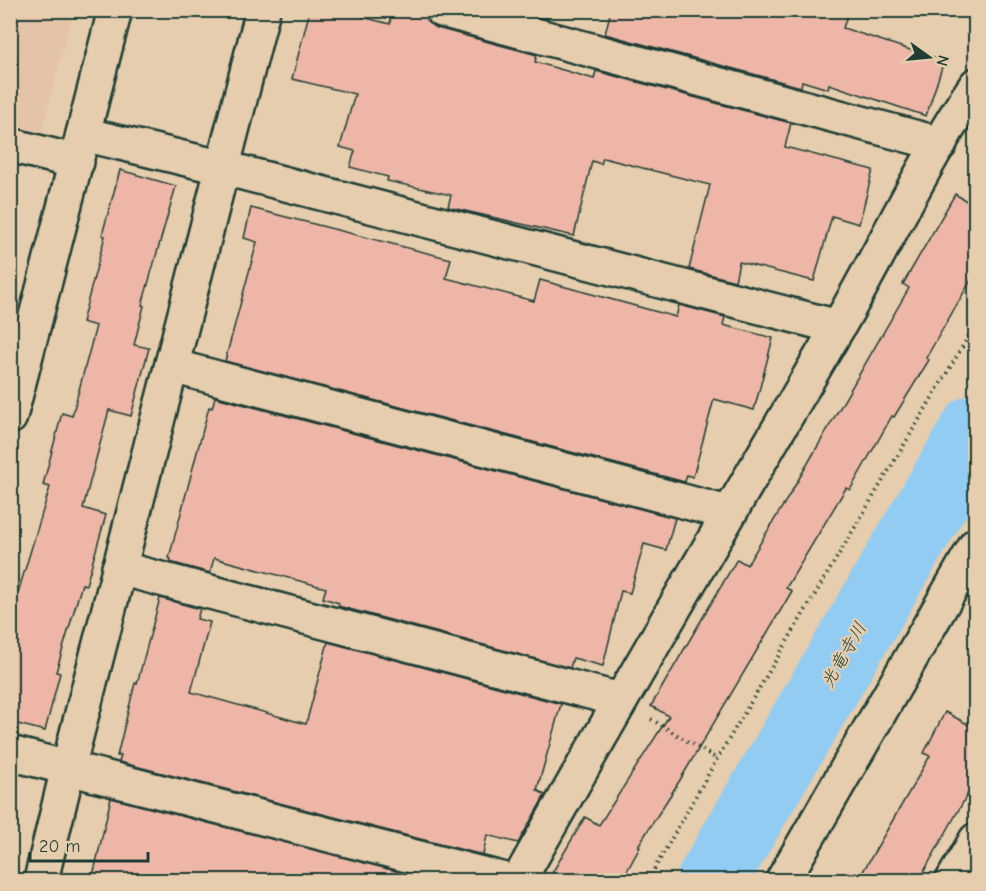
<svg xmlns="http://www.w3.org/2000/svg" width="986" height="891" viewBox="0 0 986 891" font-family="'Comic Neue','Klee One',sans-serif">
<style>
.built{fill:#e4c3a9}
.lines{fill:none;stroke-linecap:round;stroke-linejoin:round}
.river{stroke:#92ccf2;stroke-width:70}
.building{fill:#eeb6a6;stroke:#1f3d34;stroke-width:1.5}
.minor-casing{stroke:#1f3d34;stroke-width:38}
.path{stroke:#1f3d34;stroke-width:4;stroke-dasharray:1.5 4.5;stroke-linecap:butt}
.minor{stroke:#e5cdad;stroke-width:33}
.labels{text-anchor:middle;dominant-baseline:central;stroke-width:4.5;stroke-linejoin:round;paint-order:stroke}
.water-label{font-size:18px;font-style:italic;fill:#25443e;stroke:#e5cdad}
</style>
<rect width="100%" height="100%" fill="#e5cdad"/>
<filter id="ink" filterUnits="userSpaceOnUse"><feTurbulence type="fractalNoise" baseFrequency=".0167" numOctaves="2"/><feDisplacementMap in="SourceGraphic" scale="12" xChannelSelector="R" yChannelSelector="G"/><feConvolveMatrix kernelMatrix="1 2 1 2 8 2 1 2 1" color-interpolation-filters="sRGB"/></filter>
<g filter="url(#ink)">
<path class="built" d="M10 11H73L40 138 11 130Z"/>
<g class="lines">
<path class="river" d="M712 880 976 429"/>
</g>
<g class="building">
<path d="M310 10H335L390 24 391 10H424L428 23 437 28 537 55 535 62 594 79 596 71 791 123 785 147 873 170 859 224 832 216 814 281 739 262 735 281 689 269 710 185 603 158 601 164 592 161 574 236 448 207 451 195 387 181 388 177 350 167 355 151 340 147 355 94 292 79Z"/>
<path d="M516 10H549L547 19Z"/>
<path d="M611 10H849L843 28 944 61 926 116 829 84 828 89 802 81 801 87 605 34Z"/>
<path d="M120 170 176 186 142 305 144 306 134 345 149 348 131 416 109 410 83 508 106 515 86 585 82 584 56 672 60 673 45 731 10 722V619L50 487 43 485 62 413 72 416 96 326 82 322 105 236 102 235Z"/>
<path d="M955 194 975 206V273L926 358 929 360 894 417 892 416 850 490 846 488 786 588 792 591 680 780 638 846 640 847 622 880H548L585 817 599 825 669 716 651 706 737 559 747 565 793 489 909 288 903 284Z"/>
<path d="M251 208 451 259 446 278 534 301 540 280 676 317 679 305 725 317 723 325 773 338 754 410 714 399 693 477 687 475 685 482 225 361 257 242 244 238Z"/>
<path d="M215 397 675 518 666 550 644 544 630 593 621 591 603 666 573 658 570 668 338 606 339 603 323 598 326 588 214 558 210 573 170 562 171 559 169 558 209 407 212 408Z"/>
<path d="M160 598 200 609 197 619 210 622 191 692 306 724 328 642 561 704 537 790 545 795 518 843 487 835 483 855 119 762 121 756H117L135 683 137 684Z"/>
<path d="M945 712 975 728V781L919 880H858L930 756 924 753Z"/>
<path d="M111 798 431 880H112L93 876Z"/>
</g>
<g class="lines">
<defs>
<g id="minor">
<path d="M263 10 68 768 505 880"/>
<path d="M442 10 940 144"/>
<path d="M83 134 224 168 838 327"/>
<path d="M10 145 77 162"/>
<path d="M172 366 728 513"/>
<path d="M10 417 115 10"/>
<path d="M119 568 620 700"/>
<path d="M10 753 68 768 41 880"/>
<path d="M519 880C622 695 730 513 837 329 884 248 923 162 976 85"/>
<path d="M783 880 976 545"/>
<path d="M953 880 976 840"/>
</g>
</defs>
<use href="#minor" class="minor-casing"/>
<g class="path">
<path d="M651 719 717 759"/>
<path d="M648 880 717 759 976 324"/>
</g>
<use href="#minor" class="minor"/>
</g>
</g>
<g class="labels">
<g class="water-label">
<text transform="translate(844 655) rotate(-60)">光竜寺川</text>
</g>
</g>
<rect width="986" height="891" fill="none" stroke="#e5cdad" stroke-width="36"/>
<rect x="18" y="18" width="950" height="855" fill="none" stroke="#1f3d34" stroke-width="2" filter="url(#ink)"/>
<g transform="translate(929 57) rotate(105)" stroke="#e5cdad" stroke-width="4.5" paint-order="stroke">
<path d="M0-4.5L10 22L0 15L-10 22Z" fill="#1f3d34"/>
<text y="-9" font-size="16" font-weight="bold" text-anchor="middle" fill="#1f3d34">N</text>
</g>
<path d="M30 852v9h118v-9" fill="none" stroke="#1f3d34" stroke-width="3"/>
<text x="39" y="852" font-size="18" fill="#1f3d34" stroke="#e5cdad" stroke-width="4.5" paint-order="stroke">20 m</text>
</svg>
